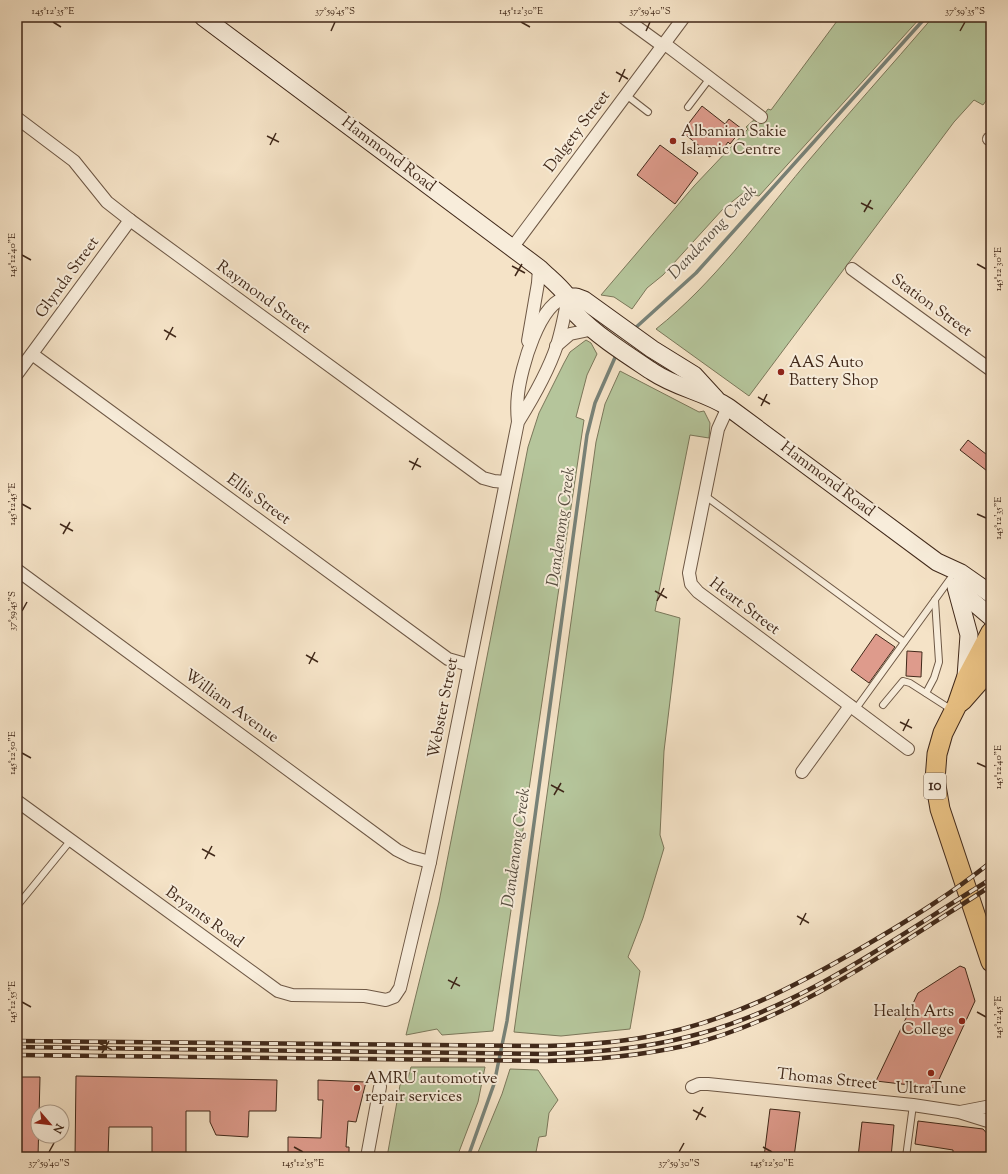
<svg xmlns="http://www.w3.org/2000/svg" width="1008" height="1174" viewBox="0 0 1008 1174" font-family="'Sorts Mill Goudy',serif">
<style>
.green{fill:#b5c59b;stroke:#7b775a}
.lines{fill:none;stroke-linecap:round;stroke-linejoin:round}
.stream{stroke:#788278;stroke-width:3.5}
.building{fill:#de9b8c;stroke:#41291a}
.lane-casing{stroke:#6e5845;stroke-width:8}
.street-casing{stroke:#6e5845;stroke-width:14}
.secondary-casing{stroke:#41291a;stroke-width:19}
.primary-casing{stroke:#41291a;stroke-width:21}
.lane{stroke:#f8eddb;stroke-width:6}
.street{stroke:#f8eddb;stroke-width:12}
.secondary{stroke:#f8eddb;stroke-width:17}
.primary{stroke:#eac284;stroke-width:19}
.rail-casing{stroke:#41291a;stroke-width:4.5}
.rail{stroke:#f8eddb;stroke-width:3;stroke-dasharray:9;stroke-linecap:butt}
.ticks{fill:none;stroke:#41291a;stroke-width:1.5}
.poi-dot{fill:#8f2418;stroke:#f8eddb;stroke-width:1.5}
.labels{text-anchor:middle;dominant-baseline:central;stroke-width:4;stroke-linejoin:round;paint-order:stroke}
.shield{fill:#f8eddb;stroke:#786454;stroke-width:1}
.shield-label{font-size:15px;font-weight:bold;fill:#41291a}
.street-label{font-size:16px;fill:#41291a;stroke:#f8eddb}
.poi-label{font-size:16px;fill:#41291a;stroke:#f8eddb;text-anchor:start}
.water-label{font-size:17px;font-style:italic;fill:#584e41;stroke:#f8eddb}
.neatline{fill:none;stroke:#41291a;stroke-width:1.5}
.ticks-label{font-size:10px;text-anchor:middle;fill:#41291a}
</style>
<rect width="100%" height="100%" fill="#f5e3c7"/>
<filter id="stains"><feTurbulence type="fractalNoise" baseFrequency=".005" numOctaves="4"/><feColorMatrix values="0 0 0 0 .2 0 0 0 0 .09 0 0 0 0 .02 0 0 0 .5 -.17"/></filter>
<radialGradient id="worn" r=".72"><stop offset=".6" stop-color="#630" stop-opacity="0"/><stop offset="1" stop-color="#630" stop-opacity=".3"/></radialGradient>
<g class="green">
<path d="M840 17H921L759 196 743 193 723 209 663 275 647 288 632 309 614 297 601 295 694 186 748 129 746 127 756 118 760 120 768 109 771 110Z"/>
<path d="M933 17H991V94L983 105 974 100 954 122 749 396 656 329C714 283 757 222 804 166 846 116 890 67 933 17Z"/>
<path d="M586 340 591 343 597 354 587 375 576 417 584 420 493 1031 442 1035 437 1029 406 1035 439 902 528 447 539 413 564 363 570 352Z"/>
<path d="M620 371 699 412 704 411 710 423 709 438 690 435 655 611 680 618 664 751 660 835 664 848 643 918 628 957 640 971 630 1029 561 1036 514 1032 596 442 605 404Z"/>
<path d="M411 1067H485L478 1102 457 1157H387L400 1085 408 1078Z"/>
<path d="M510 1069 538 1070 558 1100 549 1113 546 1136 539 1137 535 1157H476L502 1094Z"/>
</g>
<g class="lines">
<g class="stream">
<path d="M633 330 696 273 926 17"/>
<path d="M468 1157 494 1084 507 1021 587 435 595 403 617 353"/>
</g>
</g>
<g class="building">
<path d="M702 106 725 124 729 119 742 129 730 144 728 142 723 149 709 157 707 152 682 132Z"/>
<path d="M660 145 698 173 675 204 637 175Z"/>
<path d="M968 440 991 458V474L960 450Z"/>
<path d="M876 634 895 647 869 683 851 670Z"/>
<path d="M907 651 922 652 921 677 906 676Z"/>
<path d="M960 966 965 968 975 1001 935 1088 876 1081 918 993Z"/>
<path d="M76 1076 277 1080 276 1111H249L248 1137 216 1135 210 1122V1111H186V1157H152V1127H109L108 1157H75Z"/>
<path d="M17 1077H40L38 1157H17Z"/>
<path d="M318 1080 366 1082 356 1122 348 1121 346 1147H349V1157H288V1137L321 1138 323 1100H318Z"/>
<path d="M770 1109 800 1112 794 1157H764Z"/>
<path d="M918 1121 983 1129 990 1137 985 1157H953V1150L915 1144Z"/>
<path d="M862 1122 894 1125 891 1157H858Z"/>
</g>
<g class="lines">
<defs>
<g id="lane">
<path d="M626 95 648 112"/>
<path d="M688 107 710 78"/>
<path d="M704 495 904 642"/>
<path d="M926 693 934 678 939 662 935 600"/>
<path d="M883 705 903 681 910 683 952 710"/>
<path d="M855 710 950 579"/>
<path d="M17 906 71 840"/>
<path d="M906 1157 913 1105"/>
</g>
<g id="street">
<path d="M623 17 663 46"/>
<path d="M665 44 761 117"/>
<path d="M17 118 74 161 107 202 130 220 483 478 494 481 505 482"/>
<path d="M989 139 991 140"/>
<path d="M512 248 684 17"/>
<path d="M852 269 991 370"/>
<path d="M528 341 538 283 539 268"/>
<path d="M556 346 570 334 594 329"/>
<path d="M32 354 448 659 469 665"/>
<path d="M17 374 130 220"/>
<path d="M728 407 718 429 689 573 691 584 698 592 908 749"/>
<path d="M17 570 397 850 411 857 430 862"/>
<path d="M802 772 850 706"/>
<path d="M17 801 278 991 292 995 365 996 386 1000 394 997 400 988 430 862 518 422C517 413 517 403 518 394 521 369 539 301 568 297 565 313 562 329 557 345 548 372 533 398 518 422"/>
<path d="M692 1087 699 1084H708L913 1105 959 1112 991 1122"/>
<path d="M960 1112 991 1106"/>
<path d="M367 1157 380 1087"/>
</g>
<g id="secondary">
<path d="M203 17 539 268C548 277 560 286 567 296 572 302 572 309 577 315 597 336 629 356 653 372 677 388 705 392 728 407L937 562 961 573 991 594"/>
<path d="M568 297H576L584 300 652 349 694 375 716 399"/>
<path d="M956 587 969 635 966 677"/>
<path d="M958 589 991 617"/>
</g>
<g id="primary">
<path d="M991 632 966 679 957 705 943 733 937 754 935 780 940 809 991 962"/>
<path d="M962 701 991 668"/>
</g>
</defs>
<use href="#lane" class="lane-casing"/>
<use href="#street" class="street-casing"/>
<use href="#secondary" class="secondary-casing"/>
<use href="#primary" class="primary-casing"/>
<use href="#lane" class="lane"/>
<use href="#street" class="street"/>
<use href="#secondary" class="secondary"/>
<use href="#primary" class="primary"/>
<defs>
<g id="rail">
<path d="M17 1041 546 1046C580 1045 613 1043 646 1037 727 1023 798 985 868 944 912 918 951 894 991 862"/>
<path d="M17 1047 546 1054C594 1052 641 1049 687 1037 799 1010 894 938 991 879"/>
<path d="M17 1055 546 1061C593 1060 638 1056 684 1046 794 1020 896 946 991 886"/>
</g>
</defs>
<use href="#rail" class="rail-casing"/>
<use href="#rail" class="rail"/>
</g>
<path class="ticks" d="M53 22 61 27M521 22 530 27M331 31 335 22M646 31 650 22M960 31 965 22M616 72 628 79M619 82 625 69M267 136 279 142M270 145 276 133M861 203 873 209M864 212 871 200M22 255 31 260M977 264 986 269M512 266 525 273M515 276 522 264M164 330 176 337M166 340 173 327M758 397 770 404M761 406 767 394M409 461 421 467M412 470 418 458M22 504 31 509M977 514 986 518M60 524 73 531M63 534 70 522M655 591 667 598M657 601 664 588M22 611 27 602M306 655 318 662M309 664 315 652M900 722 912 728M903 731 909 719M22 753 31 758M977 763 986 767M551 785 564 792M554 795 561 783M202 849 215 856M205 859 212 846M797 916 809 923M800 925 806 913M448 980 460 986M451 989 457 977M22 1002 31 1007M977 1012 986 1017M99 1043 112 1050M102 1053 109 1041M693 1110 706 1117M696 1120 703 1107M294 1147 303 1152M763 1147 772 1152M49 1152 54 1143M679 1152 684 1143"/>
<g class="poi-dot">
<circle cx="673" cy="141" r="4"/>
<circle cx="781" cy="372" r="4"/>
<circle cx="962" cy="1021" r="4"/>
<circle cx="931" cy="1073" r="4"/>
<circle cx="357" cy="1088" r="4"/>
</g>
<g class="labels">
<rect class="shield" x="924" y="773" width="22" height="26" rx="3"/>
<g class="shield-label">
<text x="935" y="786">10</text>
</g>
<g class="street-label">
<text transform="translate(578 132) rotate(-53)">Dalgety Street</text>
<text transform="translate(388 155) rotate(37)">Hammond Road</text>
<text transform="translate(68 278) rotate(-54)">Glynda Street</text>
<text transform="translate(263 298) rotate(36)">Raymond Street</text>
<text transform="translate(931 306) rotate(36)">Station Street</text>
<text transform="translate(827 480) rotate(37)">Hammond Road</text>
<text transform="translate(258 500) rotate(36)">Ellis Street</text>
<text transform="translate(744 607) rotate(37)">Heart Street</text>
<text transform="translate(231 707) rotate(36)">William Avenue</text>
<text transform="translate(444 708) rotate(-79)">Webster Street</text>
<text transform="translate(204 918) rotate(36)">Bryants Road</text>
<text transform="translate(827 1080) rotate(6)">Thomas Street</text>
</g>
<g class="poi-label">
<text x="681" y="132">Albanian Sakie<tspan x="681" dy="18">Islamic Centre</tspan></text>
<text x="789" y="363">AAS Auto<tspan x="789" dy="18">Battery Shop</tspan></text>
<text x="954" y="1012" text-anchor="end">Health Arts<tspan x="954" dy="18">College</tspan></text>
<text x="365" y="1079">AMRU automotive<tspan x="365" dy="18">repair services</tspan></text>
<text x="931" y="1089" text-anchor="middle">UltraTune</text>
</g>
<g class="water-label">
<text transform="translate(713 233) rotate(-47)">Dandenong Creek</text>
<text transform="translate(562 527) rotate(-82)">Dandenong Creek</text>
<text transform="translate(517 848) rotate(-82)">Dandenong Creek</text>
</g>
</g>
<rect width="1008" height="1174" fill="none" stroke="#f5e3c7" stroke-width="44"/>
<g transform="translate(50 1124) rotate(118)"><circle r="19" fill="#f8eddb" stroke="#af9f8e"/>
<path d="M0-3L7 15L0 10L-7 15Z" fill="#8f2418"/>
<text y="-6" font-size="11" font-weight="bold" text-anchor="middle" fill="#41291a">N</text>
</g>
<rect x="22" y="22" width="964" height="1130" class="neatline"/>
<g class="ticks-label">
<text x="53" y="14">145°12'35"E</text>
<text x="335" y="14">37°59'45"S</text>
<text x="521" y="14">145°12'30"E</text>
<text x="650" y="14">37°59'40"S</text>
<text x="965" y="14">37°59'35"S</text>
<text transform="translate(11 255) rotate(-90)" y="4">145°12'40"E</text>
<text transform="translate(997 269) rotate(-90)" y="4">145°12'30"E</text>
<text transform="translate(11 504) rotate(-90)" y="4">145°12'45"E</text>
<text transform="translate(997 518) rotate(-90)" y="4">145°12'35"E</text>
<text transform="translate(11 611) rotate(-90)" y="4">37°59'45"S</text>
<text transform="translate(11 753) rotate(-90)" y="4">145°12'50"E</text>
<text transform="translate(997 767) rotate(-90)" y="4">145°12'40"E</text>
<text transform="translate(11 1002) rotate(-90)" y="4">145°12'55"E</text>
<text transform="translate(997 1017) rotate(-90)" y="4">145°12'45"E</text>
<text x="49" y="1166">37°59'40"S</text>
<text x="303" y="1166">145°12'55"E</text>
<text x="679" y="1166">37°59'30"S</text>
<text x="772" y="1166">145°12'50"E</text>
</g>
<rect width="100%" height="100%" filter="url(#stains)"/>
<rect width="100%" height="100%" fill="url(#worn)"/>
</svg>
